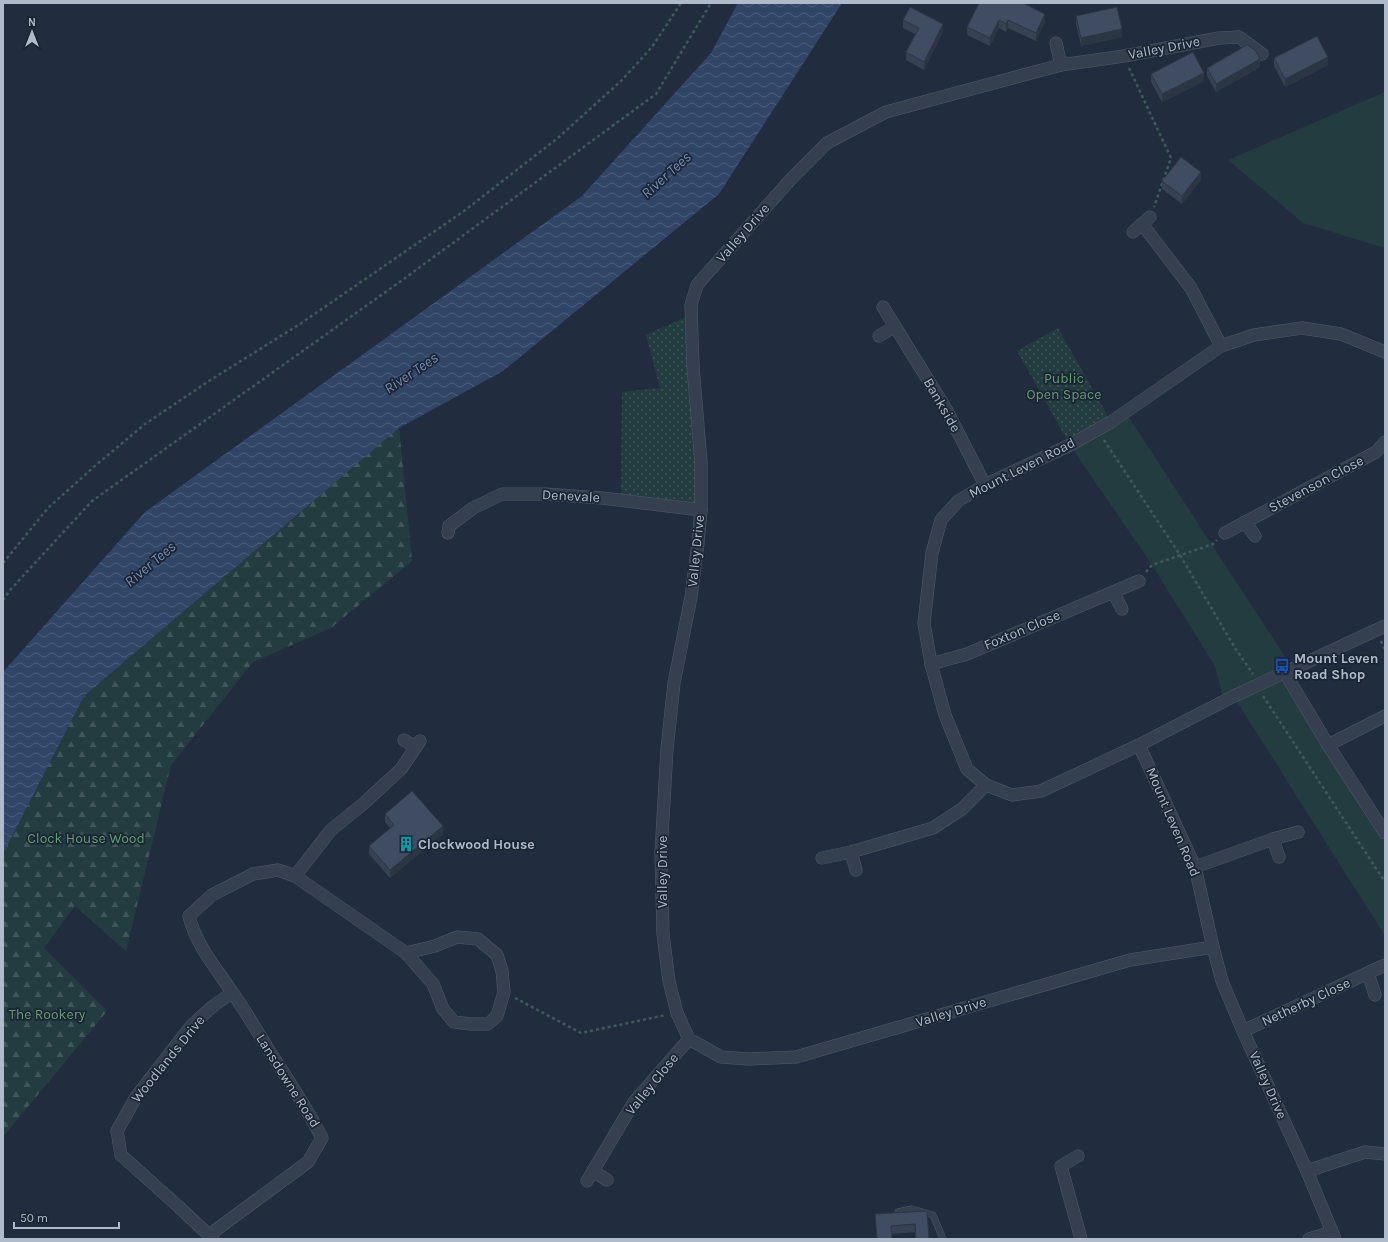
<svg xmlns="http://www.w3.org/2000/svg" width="1388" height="1242" viewBox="0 0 1388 1242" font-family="Karla,sans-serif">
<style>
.grass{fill:#233c40}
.forest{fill:url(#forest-firs)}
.park{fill:url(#park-dots)}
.water{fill:url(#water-waves)}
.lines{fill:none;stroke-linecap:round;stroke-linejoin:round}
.service-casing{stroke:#505a69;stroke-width:7}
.minor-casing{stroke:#505a69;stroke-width:13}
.path{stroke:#41595d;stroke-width:2.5;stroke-dasharray:3 3;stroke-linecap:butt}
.service{stroke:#353f4f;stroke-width:6}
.minor{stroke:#353f4f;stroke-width:12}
.wall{fill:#364153}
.shaded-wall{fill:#2c3544}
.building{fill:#3f4c61;stroke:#2c3544}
.labels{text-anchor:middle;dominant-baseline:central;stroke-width:3.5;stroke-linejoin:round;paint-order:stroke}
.street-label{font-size:14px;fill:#b1baca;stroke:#1a2433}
.park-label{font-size:14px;fill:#659d74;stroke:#1a2433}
.poi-label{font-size:14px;font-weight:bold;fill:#b1baca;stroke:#1a2433;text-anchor:start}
.water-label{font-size:15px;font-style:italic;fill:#758eb5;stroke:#1a2433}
</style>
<defs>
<pattern id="forest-firs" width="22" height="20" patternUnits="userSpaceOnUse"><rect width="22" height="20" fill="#233c40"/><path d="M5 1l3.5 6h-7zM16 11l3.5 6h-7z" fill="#41565a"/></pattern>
<pattern id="park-dots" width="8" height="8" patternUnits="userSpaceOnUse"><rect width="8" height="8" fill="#233c40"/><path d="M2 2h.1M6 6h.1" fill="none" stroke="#41565a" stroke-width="1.8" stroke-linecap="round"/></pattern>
<pattern id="water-waves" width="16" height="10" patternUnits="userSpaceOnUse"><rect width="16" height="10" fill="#314566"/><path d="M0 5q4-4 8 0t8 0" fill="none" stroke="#4c5e7b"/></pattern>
</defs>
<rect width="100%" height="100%" fill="#212d3f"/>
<g class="grass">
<path d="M1385 92V248L1303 223 1228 160Z"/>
<path d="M1126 413 1293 669 1285 673 1385 831V936L1234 697 1224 701 1215 666 1152 565 1070 445Z"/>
</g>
<path class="forest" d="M399 427 412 561 331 628 253 662 171 765 126 951 75 906 44 948 107 1011 3 1137V854L84 696Z"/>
<g class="park">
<path d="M692 314 701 510 621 500 622 392 660 388 646 335Z"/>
<path d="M1058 328 1111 422 1070 445 1017 351Z"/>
</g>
<path class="water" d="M738 3H842L719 194 503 371 399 428 84 696 3 854V672L145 512 582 196 711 53Z"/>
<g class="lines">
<defs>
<path id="service" d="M898 1212 912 1209 933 1215 943 1239"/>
<g id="minor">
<path d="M1056 43 1061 65"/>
<path d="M1142 224 1191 288 1221 346"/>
<path d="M1133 232 1150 217"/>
<path d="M883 307 946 409 985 485"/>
<path d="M879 336 894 327"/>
<path d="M1245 522 1255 536"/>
<path d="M448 533 449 526 473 508 502 494H544L602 498 701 510"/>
<path d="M1225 533 1376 452 1385 442"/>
<path d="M1113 592 1122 609"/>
<path d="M931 664 967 654 1139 581"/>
<path d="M1285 673 1328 745 1385 833"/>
<path d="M404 740 415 747"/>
<path d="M1139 745 1041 791 1012 795 986 785 967 769 945 715 931 664 924 623 932 553 941 520 958 501 985 485 1070 445 1111 422 1221 346 1254 335 1302 328 1341 334 1385 352"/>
<path d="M1328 745 1385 716"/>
<path d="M1273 839 1279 857"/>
<path d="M851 852 856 870"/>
<path d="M822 858 851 852 933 828 962 809 986 785"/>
<path d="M1195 867 1273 839 1298 832"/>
<path d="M295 876 331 830 363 804 401 769 420 741"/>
<path d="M1213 947 1130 960 796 1057 749 1059 721 1057 689 1039 677 1013 669 981 663 934 661 853 667 749 674 683 691 597 698 543 701 510V462L693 366 691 305 697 285 791 179 827 143 886 112 1061 65 1124 56 1219 38 1239 37 1262 54"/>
<path d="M1368 973 1375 995"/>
<path d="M1243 1031 1385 965"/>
<path d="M1078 1156 1061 1166 1081 1239"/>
<path d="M593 1171 607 1180"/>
<path d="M1307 1171 1365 1152 1385 1154"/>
<path d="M587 1181 634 1102 689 1039"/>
<path d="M209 1235 308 1162 322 1138C307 1108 288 1080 270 1052 258 1032 246 1012 232 992 216 968 196 945 189 916L212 895 253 874 278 870 295 876 406 953 433 984 443 1009 454 1022 471 1024H488L497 1016 504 992 502 971 497 955 478 939 457 937 435 946 406 953"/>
<path d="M213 1239 179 1207 121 1155 117 1131 136 1097 191 1026 213 1006 232 993"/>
<path d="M1309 1239 1332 1232"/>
<path d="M1335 1239 1307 1171 1243 1031 1222 981 1213 947 1195 867 1139 745 1234 696 1385 626"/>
</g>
</defs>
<use href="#service" class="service-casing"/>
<use href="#minor" class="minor-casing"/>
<g class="path">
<path d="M1129 68 1171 158 1154 207"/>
<path d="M1104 440 1180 555 1235 648 1253 674"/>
<path d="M3 563 48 508 96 465 145 424 209 381 300 324 464 211 559 137 621 81 652 47 681 3"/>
<path d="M1146 572 1152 565 1213 544 1217 540"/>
<path d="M3 600 11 589 92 501 401 281 656 94 711 3"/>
<path d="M1381 641 1385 650"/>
<path d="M1263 696 1385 882"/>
<path d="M515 998 581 1033 666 1015"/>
</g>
<use href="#service" class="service"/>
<use href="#minor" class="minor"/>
</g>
<g class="wall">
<path d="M979 3 1045 22 1036 41 1008 28 1006 32 999 28 990 46 967 35V27Z"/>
<path d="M1076 16 1122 37 1081 46 1076 24Z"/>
<path d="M903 20 943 32 924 70 906 60V52L915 34 903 28Z"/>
<path d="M1274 58 1328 65 1285 87 1274 66Z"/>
<path d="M1260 67 1216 92 1207 76V68Z"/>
<path d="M1151 74 1204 81 1162 102 1151 82Z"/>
<path d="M1201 180 1182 204 1162 189V181Z"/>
<path d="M385 814 443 834 390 878 369 854V846L390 828 385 822Z"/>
<path d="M927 1211 929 1239H915V1232L892 1234V1239H877L875 1214Z"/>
</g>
<g class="shaded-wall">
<path d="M1045 14V22L1036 41V33Z"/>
<path d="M999 20V28L990 46V38Z"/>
<path d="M1008 20V28L1006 32V24Z"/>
<path d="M943 24V32L924 70V62Z"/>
<path d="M1122 29V37L1081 46V38Z"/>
<path d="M1328 57V65L1285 87V79Z"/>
<path d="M1260 59V67L1216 92V84Z"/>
<path d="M1204 73V81L1162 102V94Z"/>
<path d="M1201 172V180L1182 204V196Z"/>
<path d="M443 826V834L390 878V870Z"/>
</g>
<g class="building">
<path d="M979 3H1023L1045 14 1036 33 1008 20 1006 24 999 20 990 38 967 27Z"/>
<path d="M910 7 943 24 924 62 906 52 919 28 903 20Z"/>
<path d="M1117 7 1122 29 1081 38 1076 16Z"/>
<path d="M1317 36 1328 57 1285 79 1274 58Z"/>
<path d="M1247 45 1255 50 1260 59 1216 84 1207 68Z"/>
<path d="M1193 52 1204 73 1162 94 1151 74Z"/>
<path d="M1181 157 1201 172 1182 196 1162 181Z"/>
<path d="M412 791 443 826 390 870 369 846 394 825 385 814Z"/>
<path d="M927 1211 929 1239H916L915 1224 891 1226 892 1239H877L875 1214Z"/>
</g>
<defs>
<symbol id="bus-bare" viewBox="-9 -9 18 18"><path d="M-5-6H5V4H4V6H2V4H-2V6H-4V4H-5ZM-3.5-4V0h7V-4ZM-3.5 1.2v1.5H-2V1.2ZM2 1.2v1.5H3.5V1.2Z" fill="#1a4fb4" stroke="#1a2433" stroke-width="2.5" paint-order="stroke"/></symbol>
<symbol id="building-bare" viewBox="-9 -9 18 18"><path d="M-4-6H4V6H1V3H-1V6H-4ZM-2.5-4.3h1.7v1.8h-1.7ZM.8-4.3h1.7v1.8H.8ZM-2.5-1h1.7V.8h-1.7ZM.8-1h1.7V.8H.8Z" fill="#0f9aa8" stroke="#1a2433" stroke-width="2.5" paint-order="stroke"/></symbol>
</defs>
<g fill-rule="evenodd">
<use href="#bus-bare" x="1271" y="655" width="22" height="22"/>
<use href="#building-bare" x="395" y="833" width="22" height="22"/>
</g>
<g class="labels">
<g class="street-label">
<text transform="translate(1164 48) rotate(-11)">Valley Drive</text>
<text transform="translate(743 233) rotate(-49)">Valley Drive</text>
<text transform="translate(942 405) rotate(60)">Bankside</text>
<text transform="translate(1022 468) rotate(-27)">Mount Leven Road</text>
<text transform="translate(1316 484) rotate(-28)">Stevenson Close</text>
<text transform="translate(571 496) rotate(3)">Denevale</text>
<text transform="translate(696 551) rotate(-84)">Valley Drive</text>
<text transform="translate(1022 630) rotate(-23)">Foxton Close</text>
<text transform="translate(1173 822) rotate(67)">Mount Leven Road</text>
<text transform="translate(662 872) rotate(-90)">Valley Drive</text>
<text transform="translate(1306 1002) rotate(-25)">Netherby Close</text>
<text transform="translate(951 1012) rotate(-17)">Valley Drive</text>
<text transform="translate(168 1059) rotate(-51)">Woodlands Drive</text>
<text transform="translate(288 1081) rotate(58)">Lansdowne Road</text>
<text transform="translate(652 1084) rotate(-51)">Valley Close</text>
<text transform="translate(1268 1085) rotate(66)">Valley Drive</text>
</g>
<g class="park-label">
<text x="1064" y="378">Public<tspan x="1064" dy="16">Open Space</tspan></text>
<text x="86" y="838">Clock House Wood</text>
<text x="47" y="1014">The Rookery</text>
</g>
<g class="poi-label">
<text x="1294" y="658">Mount Leven<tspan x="1294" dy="16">Road Shop</tspan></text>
<text x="418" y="844">Clockwood House</text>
</g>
<g class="water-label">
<text transform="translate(666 175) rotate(-42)">River Tees</text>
<text transform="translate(411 373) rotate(-34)">River Tees</text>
<text transform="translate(150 564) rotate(-40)">River Tees</text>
</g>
</g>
<rect width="1388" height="1242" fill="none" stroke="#b1baca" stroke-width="8"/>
<g transform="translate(32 32)" stroke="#1a2433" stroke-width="3" paint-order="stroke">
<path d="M0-3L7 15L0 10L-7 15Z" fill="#b1baca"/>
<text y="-6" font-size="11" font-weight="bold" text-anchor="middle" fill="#b1baca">N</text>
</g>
<path d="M14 1222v6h105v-6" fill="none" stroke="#b1baca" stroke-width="2"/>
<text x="20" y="1222" font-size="12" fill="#b1baca" stroke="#1a2433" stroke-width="3" paint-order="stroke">50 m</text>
</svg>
